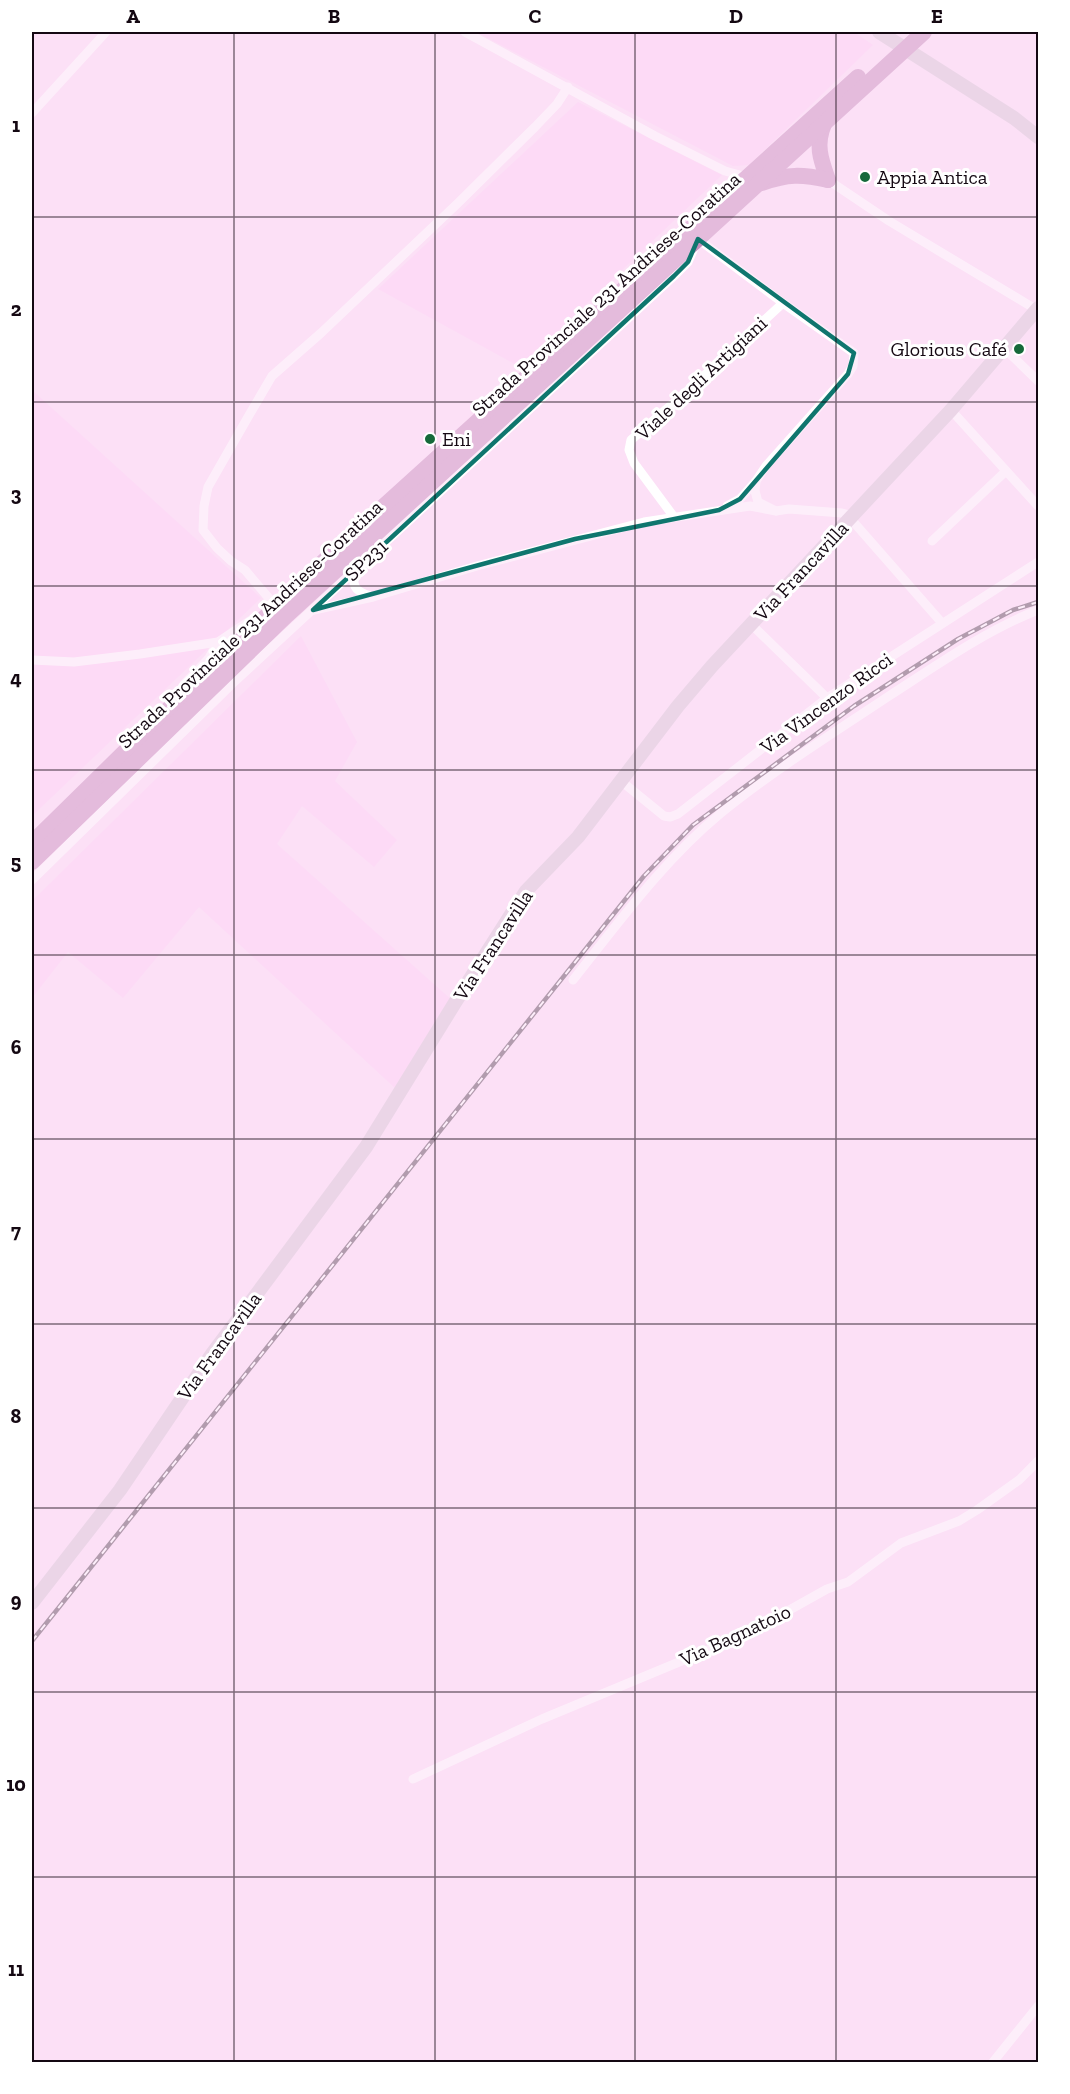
<svg xmlns="http://www.w3.org/2000/svg" width="1070" height="2094" viewBox="0 0 1070 2094" font-family="'Zilla Slab',serif">
<style>
.built{fill:#fed3f5}
.lines{fill:none;stroke-linecap:round;stroke-linejoin:round}
.street{stroke:#fff;stroke-width:9}
.secondary{stroke:#d8c8d6;stroke-width:14}
.highway{stroke:#c78ebc;stroke-width:16}
.rail-casing{stroke:#5a4957;stroke-width:4.5}
.rail{stroke:#fff;stroke-width:2;stroke-dasharray:7;stroke-linecap:butt}
.marked{fill:none;stroke:#0f766e;stroke-width:4.5;stroke-linejoin:round}
.grid{fill:none;stroke:#140812;stroke-width:1.5;stroke-opacity:0.55}
.poi-dot{fill:#15693a;stroke:#fff;stroke-width:2}
.labels{text-anchor:middle;dominant-baseline:central;stroke-width:6;stroke-linejoin:round;paint-order:stroke}
.poi-label{font-size:20px;fill:#140812;stroke:#fff;text-anchor:start}
.street-label{font-size:20px;fill:#140812;stroke:#fff}
.neatline{fill:none;stroke:#140812;stroke-width:2}
.grid-label{font-size:20px;text-anchor:middle;font-weight:bold;fill:#140812}
</style>
<rect width="100%" height="100%" fill="#fce0f6"/>
<g class="built">
<path d="M476 32H854L873 45 749 165 733 166Z"/>
<path d="M578 102 722 175 520 367 378 289Z"/>
<path d="M32 390 261 598 32 816Z"/>
<path d="M301 636 357 742 335 781 397 840 374 867 302 806 277 844 454 1002 396 1089 199 907 123 998 68 952 32 998V901Z"/>
</g>
<g class="lines">
<g class="street">
<path d="M465 32 655 136 725 171 747 177"/>
<path d="M32 113 106 32"/>
<path d="M828 180 889 221 1037 310"/>
<path d="M1004 348 1038 381"/>
<path d="M951 410 1038 506"/>
<path d="M727 506 740 499 756 481"/>
<path d="M674 517 634 463 629 450 631 440 684 394 783 303"/>
<path d="M850 518 942 623"/>
<path d="M932 541 1006 471"/>
<path d="M356 569C351 585 354 591 370 596"/>
<path d="M273 603 245 570 231 561 217 548 203 530 204 506 208 487 248 417 272 376 321 333 457 204 535 127 557 104 568 87"/>
<path d="M314 610 373 597 477 566 644 522 750 506 776 511 789 509 842 513 853 516"/>
<path d="M751 624 827 698"/>
<path d="M32 660 74 662 140 654 218 642 254 618"/>
<path d="M184 684 209 658 218 642"/>
<path d="M621 781 664 816 670 817 678 814 827 698 1038 562"/>
<path d="M32 880 232 684 674 276 688 262 698 239 783 303 854 353 853 366 848 374 766 466 756 481 755 491 758 502 776 511"/>
<path d="M573 980C619 922 664 860 721 813 774 770 832 734 889 696 937 665 985 631 1038 610"/>
<path d="M413 1779 542 1719 720 1645 768 1622 827 1589 848 1582 901 1543 959 1521 977 1510 1019 1480 1038 1461"/>
<path d="M993 2062 1038 2006"/>
</g>
<g class="secondary">
<path d="M879 32 1014 118 1038 137"/>
<path d="M32 1603 120 1490 212 1354 366 1147 456 1001 526 891 578 837 678 706 712 666 951 410 1038 308"/>
</g>
<g class="highway">
<path d="M824 124C815 145 821 160 828 180"/>
<path d="M762 183C788 174 801 174 828 180"/>
<path d="M32 843 150 727 341 545 858 77"/>
<path d="M32 862 287 615 924 32"/>
</g>
<defs>
<path id="rail" d="M32 1641 644 876 693 825 854 706 958 639 1013 610 1038 602"/>
</defs>
<use href="#rail" class="rail-casing"/>
<use href="#rail" class="rail"/>
</g>
<path d="M0 0H1070V2094H0ZM698 239 854 353 848 374 740 499 719 510 575 539 313 610 674 276 688 262Z" fill="#fce0f6" fill-opacity=".55" fill-rule="evenodd"/>
<path class="marked" d="M698 239 854 353 848 374 740 499 719 510 575 539 313 610 674 276 688 262Z"/>
<path class="grid" d="M234 32V2062M435 32V2062M635 32V2062M836 32V2062M32 217H1038M32 402H1038M32 586H1038M32 770H1038M32 955H1038M32 1139H1038M32 1324H1038M32 1508H1038M32 1692H1038M32 1877H1038"/>
<g class="poi-dot">
<circle cx="865" cy="177" r="6"/>
<circle cx="1019" cy="349" r="6"/>
<circle cx="430" cy="439" r="6"/>
</g>
<g class="labels">
<g class="poi-label">
<text x="877" y="177">Appia Antica</text>
<text x="1007" y="349" text-anchor="end">Glorious Café</text>
<text x="442" y="439">Eni</text>
</g>
<g class="street-label">
<text transform="translate(606 294) rotate(-42)">Strada Provinciale 231 Andriese-Coratina</text>
<text transform="translate(701 378) rotate(-43)">Viale degli Artigiani</text>
<text transform="translate(366 560) rotate(-43)">SP231</text>
<text transform="translate(801 571) rotate(-47)">Via Francavilla</text>
<text transform="translate(250 624) rotate(-43)">Strada Provinciale 231 Andriese-Coratina</text>
<text transform="translate(826 703) rotate(-36)">Via Vincenzo Ricci</text>
<text transform="translate(493 945) rotate(-57)">Via Francavilla</text>
<text transform="translate(219 1346) rotate(-54)">Via Francavilla</text>
<text transform="translate(735 1635) rotate(-25)">Via Bagnatoio</text>
</g>
</g>
<rect width="1070" height="2094" fill="none" stroke="#ffffff" stroke-width="66"/>
<rect x="33" y="33" width="1004" height="2028" class="neatline"/>
<g class="grid-label">
<text x="133" y="23">A</text>
<text x="334" y="23">B</text>
<text x="535" y="23">C</text>
<text x="736" y="23">D</text>
<text x="937" y="23">E</text>
<text x="16" y="132">1</text>
<text x="16" y="316">2</text>
<text x="16" y="501">3</text>
<text x="16" y="685">4</text>
<text x="16" y="869">5</text>
<text x="16" y="1054">6</text>
<text x="16" y="1238">7</text>
<text x="16" y="1423">8</text>
<text x="16" y="1607">9</text>
<text x="16" y="1791">10</text>
<text x="16" y="1976">11</text>
</g>
</svg>
